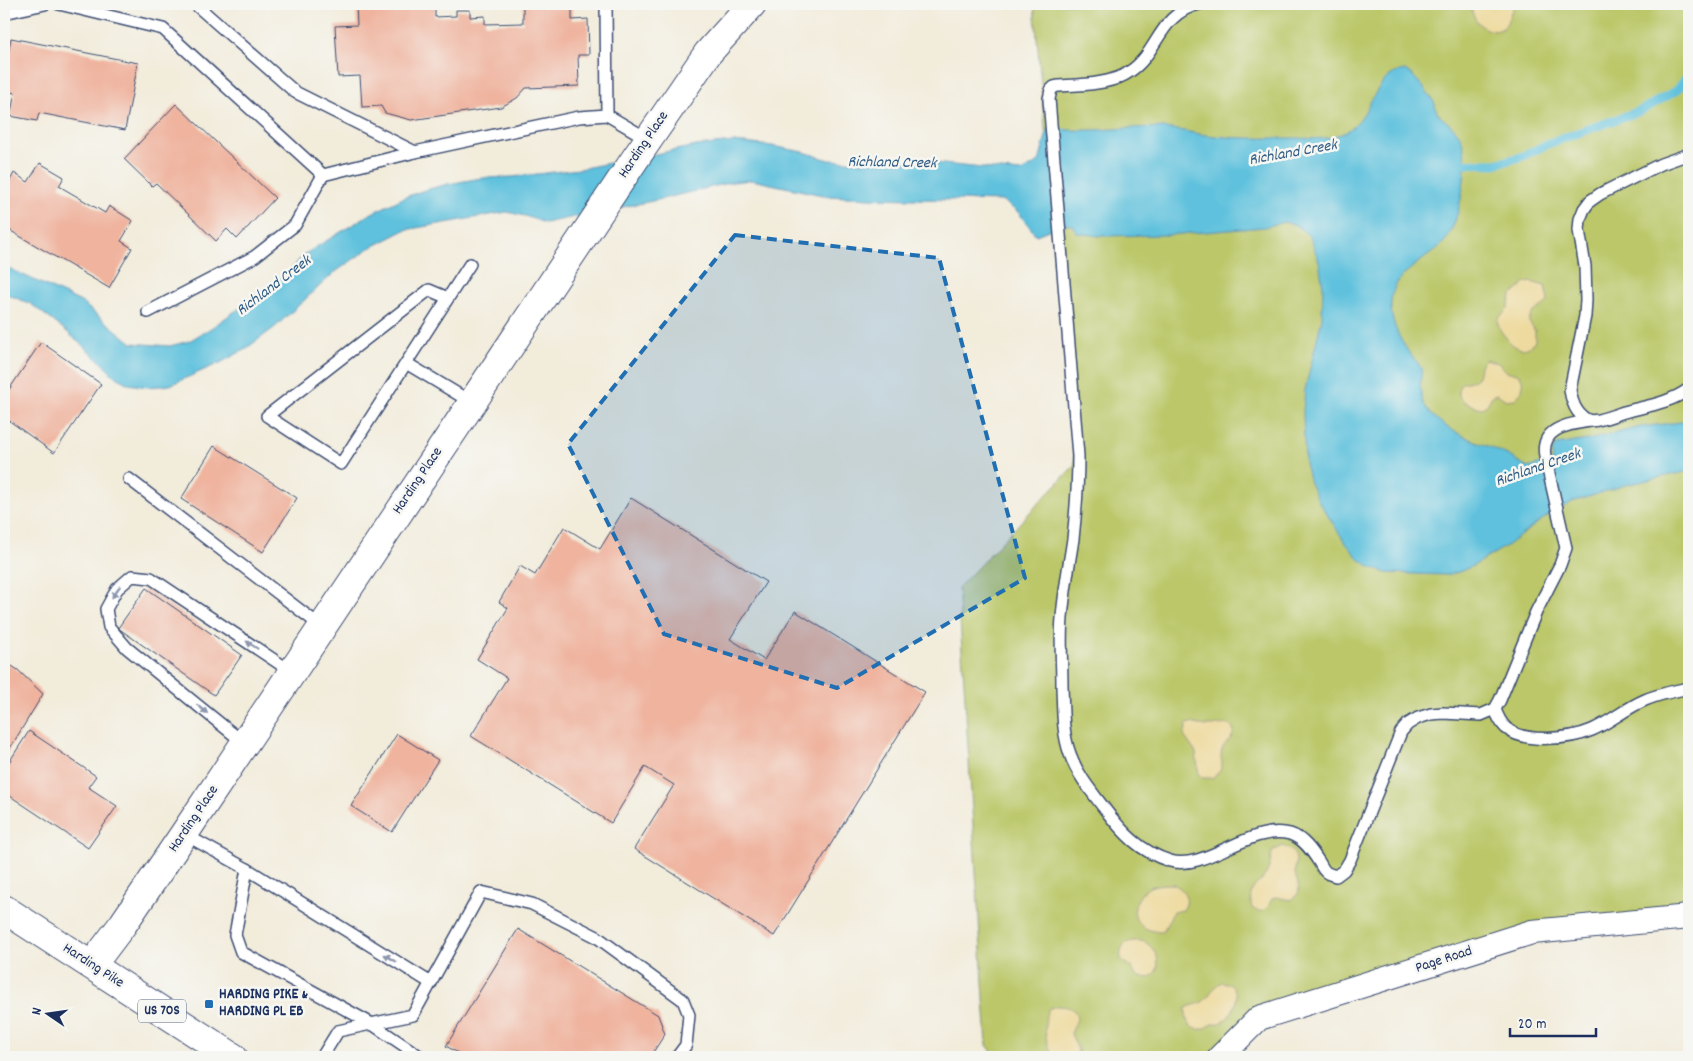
<svg xmlns="http://www.w3.org/2000/svg" width="1693" height="1061" viewBox="0 0 1693 1061" font-family="Dekko,sans-serif">
<style>
.green{fill:#bbc769;stroke:#6b7b64}
.sand{fill:#eeda9e;stroke:#84847e}
.water{fill:#5fc1dd;stroke:#3d789e}
.lines{fill:none;stroke-linecap:round;stroke-linejoin:round}
.stream{stroke:#5fc1dd;stroke-width:9}
.building{fill:#efb39e}
.service-casing{stroke:#3b4b71;stroke-width:14}
.minor-casing{stroke:#3b4b71;stroke-width:26}
.secondary-casing{stroke:#3b4b71;stroke-width:30}
.primary-casing{stroke:#3b4b71;stroke-width:30}
.service{stroke:#fff;stroke-width:11}
.minor{stroke:#fff;stroke-width:24}
.secondary{stroke:#fff;stroke-width:28}
.primary{stroke:#fff;stroke-width:28}
.oneway{fill:#8d97ae}
.marked{fill:#1f6fb2;fill-opacity:0.2;stroke:#1f6fb2;stroke-width:4;stroke-dasharray:10 6;stroke-linejoin:round}
.poi-dot{fill:#1f6fb2;stroke:#f6f6f2;stroke-width:2}
.labels{text-anchor:middle;dominant-baseline:central;stroke-width:5;stroke-linejoin:round;paint-order:stroke}
.shield{fill:#f6f6f2;stroke:#5d6b8a;stroke-width:1}
.shield-label{font-size:14px;font-weight:bold;fill:#1b2f5e}
.street-label{font-size:15px;fill:#1b2f5e;stroke:#f6f6f2}
.poi-label{font-size:15px;font-weight:bold;fill:#1b2f5e;stroke:#f6f6f2;text-anchor:start}
.water-label{font-size:16px;font-style:italic;fill:#2f5b84;stroke:#f6f6f2}
</style>
<rect width="100%" height="100%" fill="#f6f6f2"/>
<filter id="ink" filterUnits="userSpaceOnUse"><feTurbulence type="fractalNoise" baseFrequency=".02" numOctaves="2"/><feDisplacementMap in="SourceGraphic" scale="10" xChannelSelector="R" yChannelSelector="G"/><feConvolveMatrix kernelMatrix="1 2 1 2 8 2 1 2 1" color-interpolation-filters="sRGB"/></filter>
<filter id="wash" filterUnits="userSpaceOnUse"><feTurbulence type="fractalNoise" baseFrequency=".0096" numOctaves="4" result="noise"/><feDisplacementMap in="SourceGraphic" scale="20" xChannelSelector="R" yChannelSelector="G"/><feGaussianBlur stdDeviation="1.12" result="paint"/><feColorMatrix in="noise" values="0 0 0 0 0 0 0 0 0 0 0 0 0 0 0 0 0 1.4 0 .05"/><feComposite in="paint" operator="in"/></filter>
<g filter="url(#wash)">
<rect width="100%" height="100%" fill="#f2ecdb"/>
<path class="green" d="M1034 4H1689V917L1531 932 1259 1018 1211 1057H996L987 1045 958 588 1075 465Z"/>
<g class="sand">
<path d="M1472 4H1524L1514 7C1509 13 1509 23 1503 28 1488 38 1469 19 1472 4Z"/>
<path d="M1531 282 1545 286 1548 301C1542 309 1530 310 1529 322L1535 331V341C1526 353 1517 350 1508 340 1503 334 1497 328 1498 319L1508 309 1511 296 1524 284Z"/>
<path d="M1486 359 1498 363 1506 371 1520 375C1525 385 1523 392 1515 399L1506 400 1497 394 1492 396 1487 405 1482 408C1469 406 1450 397 1462 383 1476 380 1479 381 1480 365Z"/>
<path d="M1191 723C1198 725 1205 726 1212 726 1222 725 1229 721 1234 731 1232 742 1224 742 1222 750 1218 762 1229 766 1212 778H1203L1199 775 1196 753 1184 736 1187 724Z"/>
<path d="M1283 846C1288 849 1293 850 1295 856 1297 860 1295 867 1295 872 1296 883 1305 892 1291 900L1275 897 1271 900C1268 910 1261 915 1252 908 1246 883 1262 886 1268 870 1271 864 1270 857 1273 851Z"/>
<path d="M1173 884C1184 889 1191 899 1183 910L1173 912 1163 932C1144 932 1128 921 1137 901 1140 895 1144 890 1150 887 1157 884 1166 884 1173 884Z"/>
<path d="M1142 941C1166 950 1162 988 1135 975L1132 968 1121 960C1119 944 1126 940 1142 941Z"/>
<path d="M1222 982C1244 985 1237 1011 1224 1021 1221 1023 1217 1023 1213 1024 1209 1025 1206 1028 1202 1029 1189 1031 1185 1019 1186 1008 1191 1005 1197 1005 1202 1002 1211 996 1212 986 1222 982Z"/>
<path d="M1056 1006C1066 1006 1080 1008 1076 1022 1075 1026 1072 1029 1071 1034L1078 1050 1076 1057C1071 1057 1064 1058 1059 1057 1044 1054 1043 1021 1048 1009Z"/>
</g>
<path class="water" d="M1405 70C1415 76 1430 94 1435 104 1436 108 1435 108 1437 112 1443 121 1454 125 1460 136 1472 158 1460 223 1445 241 1431 257 1403 269 1395 287 1384 309 1397 336 1410 354 1413 358 1420 364 1421 369 1422 371 1421 374 1421 377 1420 388 1420 400 1427 409 1452 441 1498 443 1527 468L1553 461 1552 452 1556 445 1588 440 1641 427 1689 421V471L1625 485 1572 502 1543 519 1505 547 1473 566 1459 572 1446 575 1386 573 1371 567 1359 559 1345 542 1319 502 1310 483 1305 463 1303 412 1305 390 1322 318 1323 287 1319 261 1310 237 1298 226 1284 222 1265 227 1168 235 1099 236 1077 233 1073 225 1064 224 1036 235 1018 212 1003 201 869 198 827 196 752 180 732 182 662 199 545 223 525 216 507 212 405 230 368 249 334 273 274 328 244 350 220 363 170 385 148 387 128 384 112 374 100 361 66 331 31 304 4 293V266L81 302 132 343 170 346 189 341 211 328 254 298 287 273 305 254 370 214 405 197 425 190 448 184 481 178 512 177 579 169 696 146 734 142 772 146 804 152 829 160 863 162H924L1021 172 1039 162 1048 129C1062 129 1076 131 1090 130 1114 130 1139 126 1163 128 1180 129 1198 135 1215 136 1241 139 1266 138 1292 138 1308 138 1325 141 1341 134 1373 122 1370 75 1405 70Z"/>
<g class="lines">
<path class="stream" d="M1454 163 1495 164 1521 157 1550 143 1640 111 1676 91 1689 75"/>
</g>
<g id="blocks">
<g class="building">
<path d="M356 4H435V17L456 16V10H470V17L485 16V24L523 23V4H572V20L588 19 589 55H578L579 86 526 88 517 98 501 107 411 120 385 113 381 106 362 107 360 76 338 77 335 26 357 25Z"/>
<path d="M11 38 138 63 125 130 39 113 37 121 10 116 15 93 4 91V77Z"/>
<path d="M176 104 275 198 237 239 227 229 216 241 156 183 152 186 124 159Z"/>
<path d="M40 163 64 177 59 186 105 213 109 206 133 221 121 241 132 248 109 288 4 227V192L14 173 28 182Z"/>
<path d="M41 342 101 384 54 453 4 417V397Z"/>
<path d="M214 446 297 498 263 552 181 499Z"/>
<path d="M631 498 766 582 730 639 764 660 795 611 925 692 774 936 634 849 674 785 645 767 611 823 471 736 507 678 477 659 508 608 499 602 520 566 535 575 564 527 600 549Z"/>
<path d="M146 588 242 655 214 695 118 628Z"/>
<path d="M4 661 18 670 43 694 4 758Z"/>
<path d="M29 731 96 776 88 787 117 806 88 848 4 792V770Z"/>
<path d="M397 734 438 760 392 832 351 806Z"/>
<path d="M518 929 658 1015 665 1034 650 1057H465L446 1046Z"/>
</g>
</g>
</g>
<g filter="url(#ink)">
<use href="#blocks" fill-opacity="0" stroke="#3b4b71" stroke-width="1"/>
<g class="lines">
<defs>
<g id="service">
<path d="M59 4 163 29 323 175 415 152 579 117 607 115 648 139"/>
<path d="M195 4 295 92 415 152"/>
<path d="M606 4 607 115"/>
<path d="M1199 4C1158 14 1159 53 1129 72 1115 82 1093 84 1077 85 1069 86 1061 85 1054 87L1051 90 1049 99 1078 456C1078 484 1076 511 1073 539 1069 565 1064 592 1062 618 1060 641 1062 664 1062 686 1063 709 1062 732 1070 754 1077 774 1091 791 1104 808 1122 832 1140 852 1170 861 1205 872 1251 823 1290 834 1303 838 1312 851 1319 862 1321 865 1323 870 1326 872 1328 874 1333 875 1336 876L1344 870 1350 860 1401 732 1408 724 1418 718 1431 714 1443 713 1481 715 1495 709 1500 700 1536 612 1560 565 1566 548 1545 456C1543 445 1546 436 1556 430 1568 423 1585 422 1598 420 1607 418 1615 415 1624 412 1647 406 1670 403 1689 389"/>
<path d="M4 13 45 4"/>
<path d="M448 298 429 290 267 416 341 464 470 264"/>
<path d="M148 312 254 257 295 225 323 175"/>
<path d="M406 363 471 402"/>
<path d="M1591 421C1577 417 1572 403 1570 390L1585 316 1586 300 1585 266 1579 230 1580 219 1584 209 1590 201 1600 194 1661 164 1689 154"/>
<path d="M129 479 322 627"/>
<path d="M1495 709C1497 715 1501 723 1506 728 1524 744 1571 739 1592 730 1609 723 1626 708 1645 700 1659 694 1674 691 1689 688"/>
<path d="M244 743 127 648 109 627 106 609 117 589 132 576 151 578 292 672"/>
<path d="M184 834 247 869 235 935 241 952 372 1024 421 1057"/>
<path d="M247 869 431 983"/>
<path d="M322 1057 338 1031 413 1015 481 892 532 904 597 937 683 1000 689 1015 686 1045 677 1057"/>
</g>
<path id="minor" d="M1220 1057 1259 1018 1532 932 1689 917"/>
<path id="secondary" d="M92 965 123 924 184 834 635 159 708 53 752 4"/>
<path id="primary" d="M4 909 233 1057"/>
</defs>
<use href="#service" class="service-casing"/>
<use href="#minor" class="minor-casing"/>
<use href="#secondary" class="secondary-casing"/>
<use href="#primary" class="primary-casing"/>
<use href="#service" class="service"/>
<use href="#minor" class="minor"/>
<use href="#secondary" class="secondary"/>
<use href="#primary" class="primary"/>
</g>
<defs><path id="oneway-solid" d="M-6-.8H1V-3.2L6.5 0L1 3.2V.8H-6Z" transform="scale(1.25)"/></defs>
<g class="oneway">
<use href="#oneway-solid" transform="translate(116 592) rotate(125)"/>
<use href="#oneway-solid" transform="translate(252 645) rotate(-146)"/>
<use href="#oneway-solid" transform="translate(202 709) rotate(39)"/>
<use href="#oneway-solid" transform="translate(390 958) rotate(-148)"/>
</g>
</g>
<path class="marked" d="M735 235 939 258 1025 578 837 688 664 634 568 444Z"/>
<rect class="poi-dot" x="204" y="999" width="10" height="10" rx="2.5"/>
<g class="labels">
<rect class="shield" x="138" y="999.5" width="48" height="23" rx="4"/>
<g class="shield-label">
<text x="162" y="1011">US 70S</text>
</g>
<g class="street-label">
<text transform="translate(644 145) rotate(-56)">Harding Place</text>
<text transform="translate(418 481) rotate(-56)">Harding Place</text>
<text transform="translate(194 819) rotate(-56)">Harding Place</text>
<text transform="translate(1444 960) rotate(-18)">Page Road</text>
<text transform="translate(93 966) rotate(33)">Harding Pike</text>
</g>
<g class="poi-label">
<text x="219" y="995">HARDING PIKE &amp;<tspan x="219" dy="17">HARDING PL EB</tspan></text>
</g>
<g class="water-label">
<text transform="translate(1293 153) rotate(-10)">Richland Creek</text>
<text transform="translate(892 163) rotate(1)">Richland Creek</text>
<text transform="translate(274 286) rotate(-37)">Richland Creek</text>
<text transform="translate(1538 468) rotate(-19)">Richland Creek</text>
</g>
</g>
<rect width="1693" height="1061" fill="none" stroke="#f6f6f2" stroke-width="20"/>
<g transform="translate(48 1014) rotate(283)" stroke="#f6f6f2" stroke-width="4" paint-order="stroke">
<path d="M0-4L9 19L0 12L-9 19Z" fill="#1b2f5e"/>
<text y="-8" font-size="14" font-weight="bold" text-anchor="middle" fill="#1b2f5e">N</text>
</g>
<path d="M1510 1028v8h86v-8" fill="none" stroke="#1b2f5e" stroke-width="2.5"/>
<text x="1518" y="1028" font-size="15" fill="#1b2f5e" stroke="#f6f6f2" stroke-width="4" paint-order="stroke">20 m</text>
</svg>
